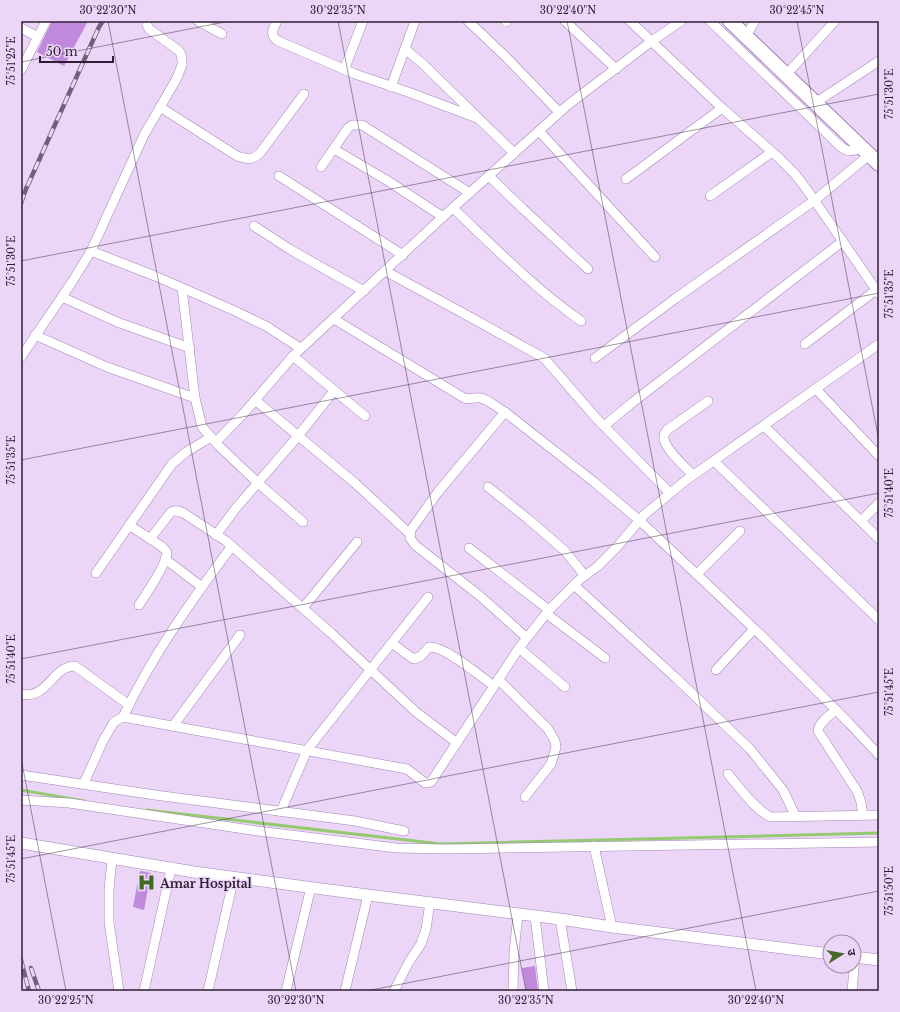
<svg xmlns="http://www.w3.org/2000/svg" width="900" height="1012" viewBox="0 0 900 1012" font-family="'Libre Baskerville','Noto Sans Devanagari',serif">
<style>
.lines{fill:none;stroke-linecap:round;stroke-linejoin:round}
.stream{stroke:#95ca71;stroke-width:3}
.building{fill:#c089dc}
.minor-casing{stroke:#a684b8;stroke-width:10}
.tertiary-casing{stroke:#a684b8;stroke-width:12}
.primary-casing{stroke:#a684b8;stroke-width:16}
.minor{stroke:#fff;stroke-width:9}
.tertiary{stroke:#fff;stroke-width:11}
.primary{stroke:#fff;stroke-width:14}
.rail-casing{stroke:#72617a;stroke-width:4.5}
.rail{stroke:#ecd6f8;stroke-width:3;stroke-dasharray:9;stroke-linecap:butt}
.ticks{fill:none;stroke:#2c1e33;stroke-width:1;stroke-opacity:0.45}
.labels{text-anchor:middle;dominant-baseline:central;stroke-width:3;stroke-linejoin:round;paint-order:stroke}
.poi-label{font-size:12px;font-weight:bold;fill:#2c1e33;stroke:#ecd6f8;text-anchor:start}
.neatline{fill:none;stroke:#2c1e33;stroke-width:1.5}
.ticks-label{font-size:10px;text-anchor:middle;fill:#2c1e33}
</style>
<rect width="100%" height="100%" fill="#ecd6f8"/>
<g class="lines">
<g class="stream">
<path d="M21 790 84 801"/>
<path d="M147 810 441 844 879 833"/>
</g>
</g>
<g class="building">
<path d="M52 21H88L64 66 37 52Z"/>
<path d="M140 871 151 873 144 910 133 907Z"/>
<path d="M535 966 538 991H526L522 968Z"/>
</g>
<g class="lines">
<defs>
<g id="minor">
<path d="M198 21 222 34"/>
<path d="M277 21C273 29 269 35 278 41L355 74 408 92 477 118"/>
<path d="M468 21 506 57 559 112"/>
<path d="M565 21 616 69"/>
<path d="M630 21 722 108 779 158 795 174 810 194 879 294"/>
<path d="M710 21 840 146C848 153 853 151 862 148"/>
<path d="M506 22 507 21"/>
<path d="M21 28 38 37"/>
<path d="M746 36 755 21"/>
<path d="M405 49 423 64 514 153"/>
<path d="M21 70 46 21"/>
<path d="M344 70 363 21"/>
<path d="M786 75 835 21"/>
<path d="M391 87 415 21"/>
<path d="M815 103 879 61"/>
<path d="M160 107 237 156C247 159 252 161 260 153L304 94"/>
<path d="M539 131 655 257"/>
<path d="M334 149 388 181 443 217"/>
<path d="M321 167 348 128 352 125H362L470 193"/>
<path d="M279 176 403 255"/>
<path d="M489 176 523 209 588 269"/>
<path d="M626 179 722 108"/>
<path d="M710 196 772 152"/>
<path d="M453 208C494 247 534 288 581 321"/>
<path d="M254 226 291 250 364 291"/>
<path d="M91 251 155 276 235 311 266 326 300 348"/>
<path d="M385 271 461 312 544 358 597 419 670 493"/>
<path d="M182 288 195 398 202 427 219 446 258 483 303 522"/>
<path d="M62 297 117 322 190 348"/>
<path d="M334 319 464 398C469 400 474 397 480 398 488 399 497 408 505 412L594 482 639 520 762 636 849 723 879 755"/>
<path d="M35 335 107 367 195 398"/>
<path d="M805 344 876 290"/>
<path d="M293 356 365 416"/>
<path d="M21 357 72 282 91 251 144 135 177 78 182 65V59L181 54 178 50 149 29 147 25V21"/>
<path d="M595 358 676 298 815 200 869 155"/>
<path d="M816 389 879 456"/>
<path d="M255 400 355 483 410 534"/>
<path d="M505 412 438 492 411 530 410 538 415 545 480 596 527 638"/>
<path d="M604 426 633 402 843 241"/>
<path d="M764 426 879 539"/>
<path d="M216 442 244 413 293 356 446 214 569 104 652 41 681 21"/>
<path d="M714 461 879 620"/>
<path d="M693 475C685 467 666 450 664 439 663 435 665 433 667 430L708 401"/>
<path d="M488 487 528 519 565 551 585 576"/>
<path d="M861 521 879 503"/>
<path d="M129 525 161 546C163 548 166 550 167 553 167 563 145 596 139 605"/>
<path d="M216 535 236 508 298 436 334 391"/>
<path d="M150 539 171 512C176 509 181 512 185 514L226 541 331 633 416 712 457 743"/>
<path d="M469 548 549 610"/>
<path d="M165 559 202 587"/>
<path d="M96 573 172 464 186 452 211 437"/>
<path d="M697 574 740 531"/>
<path d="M574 585 676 678 750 749 783 790 796 817"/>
<path d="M303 608 357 542"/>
<path d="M547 614 605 658"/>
<path d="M392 643 405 653 414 659 421 656 429 647C444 645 481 677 494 686"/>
<path d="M519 648 565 687"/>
<path d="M716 670 754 629"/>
<path d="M498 679 548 729 555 741 556 747 551 764 525 797"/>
<path d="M21 694C48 700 52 666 75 666L129 705"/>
<path d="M836 710C830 715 819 722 818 731L857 791 861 802 863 815"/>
<path d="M123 717C152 656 191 601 232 546"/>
<path d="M173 726 240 635"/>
<path d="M728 774C738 786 757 812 771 817L879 815"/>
<path d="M21 775 155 795 355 821 404 831"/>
<path d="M84 783 103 741 114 722 123 717 407 769 425 783 431 782 519 648 549 610 579 580 598 566 617 547 644 515 685 481 879 344"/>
<path d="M21 800 69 803 258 831 356 843 396 848 447 849 879 842"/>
<path d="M281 811 307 750 428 597"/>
<path d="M594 846 612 927"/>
<path d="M112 859 109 890V922L119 991"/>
<path d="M535 916 544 991"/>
<path d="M560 919 572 991"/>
<path d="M144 991 171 869"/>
<path d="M208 991 234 877"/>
<path d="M286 991 311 887"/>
<path d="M345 991 368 895"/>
<path d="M394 991 409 962 421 944 426 929 430 902"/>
<path d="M513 991 514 953 518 914"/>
<path d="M852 991 855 958"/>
</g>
<g id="tertiary">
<path d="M21 843 194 872 368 895 560 919 612 927 830 954"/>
<path d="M854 957 879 960"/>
</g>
<path id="primary" d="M730 21 879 164"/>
</defs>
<use href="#minor" class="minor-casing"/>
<use href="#tertiary" class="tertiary-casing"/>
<use href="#primary" class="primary-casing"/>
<use href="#minor" class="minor"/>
<use href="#tertiary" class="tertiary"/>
<use href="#primary" class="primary"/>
<defs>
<g id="rail">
<path d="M21 203 26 189 99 27 103 21"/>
<path d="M21 960 29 991"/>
<path d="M31 968 39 991"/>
</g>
</defs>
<use href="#rail" class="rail-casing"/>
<use href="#rail" class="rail"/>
</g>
<path class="ticks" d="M108 21 296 991M338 21 526 991M567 21 756 991M797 21 879 441M21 62 230 21M21 261 879 94M21 460 879 293M21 659 879 493M21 758 66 991M21 859 879 692M366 991 879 891"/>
<defs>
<symbol id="hospital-bare" viewBox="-9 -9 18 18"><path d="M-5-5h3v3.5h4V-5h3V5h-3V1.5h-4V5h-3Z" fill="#436a24" stroke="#ecd6f8" stroke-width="2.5" paint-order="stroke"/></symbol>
</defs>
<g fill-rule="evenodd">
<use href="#hospital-bare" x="134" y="870" width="25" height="25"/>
</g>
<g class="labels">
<g class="poi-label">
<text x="160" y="883">Amar Hospital</text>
</g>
</g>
<rect width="900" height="1012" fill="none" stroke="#ecd6f8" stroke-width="44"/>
<g transform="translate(842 954) rotate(79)"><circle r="19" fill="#ecd6f8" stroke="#9f8ca9"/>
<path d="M0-3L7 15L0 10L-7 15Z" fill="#436a24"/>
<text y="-6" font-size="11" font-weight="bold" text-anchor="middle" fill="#2c1e33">उ</text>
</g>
<path d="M40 56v6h73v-6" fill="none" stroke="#2c1e33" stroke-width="2"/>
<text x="46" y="56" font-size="12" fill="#2c1e33" stroke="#ecd6f8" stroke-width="3" paint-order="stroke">50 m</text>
<rect x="22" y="22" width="856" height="968" class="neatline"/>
<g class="ticks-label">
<text x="108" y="14">30°22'30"N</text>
<text x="338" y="14">30°22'35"N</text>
<text x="568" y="14">30°22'40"N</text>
<text x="797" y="14">30°22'45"N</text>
<text transform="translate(11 61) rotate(-90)" y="4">75°51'25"E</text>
<text transform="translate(889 94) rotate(-90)" y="4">75°51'30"E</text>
<text transform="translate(11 261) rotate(-90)" y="4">75°51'30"E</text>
<text transform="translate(889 294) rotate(-90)" y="4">75°51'35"E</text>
<text transform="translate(11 460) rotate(-90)" y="4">75°51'35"E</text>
<text transform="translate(889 493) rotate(-90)" y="4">75°51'40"E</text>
<text transform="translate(11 659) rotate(-90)" y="4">75°51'40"E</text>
<text transform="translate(889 692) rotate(-90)" y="4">75°51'45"E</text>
<text transform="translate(11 859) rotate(-90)" y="4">75°51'45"E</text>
<text transform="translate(889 891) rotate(-90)" y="4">75°51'50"E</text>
<text x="66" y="1004">30°22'25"N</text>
<text x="296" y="1004">30°22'30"N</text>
<text x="526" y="1004">30°22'35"N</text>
<text x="756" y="1004">30°22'40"N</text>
</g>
</svg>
